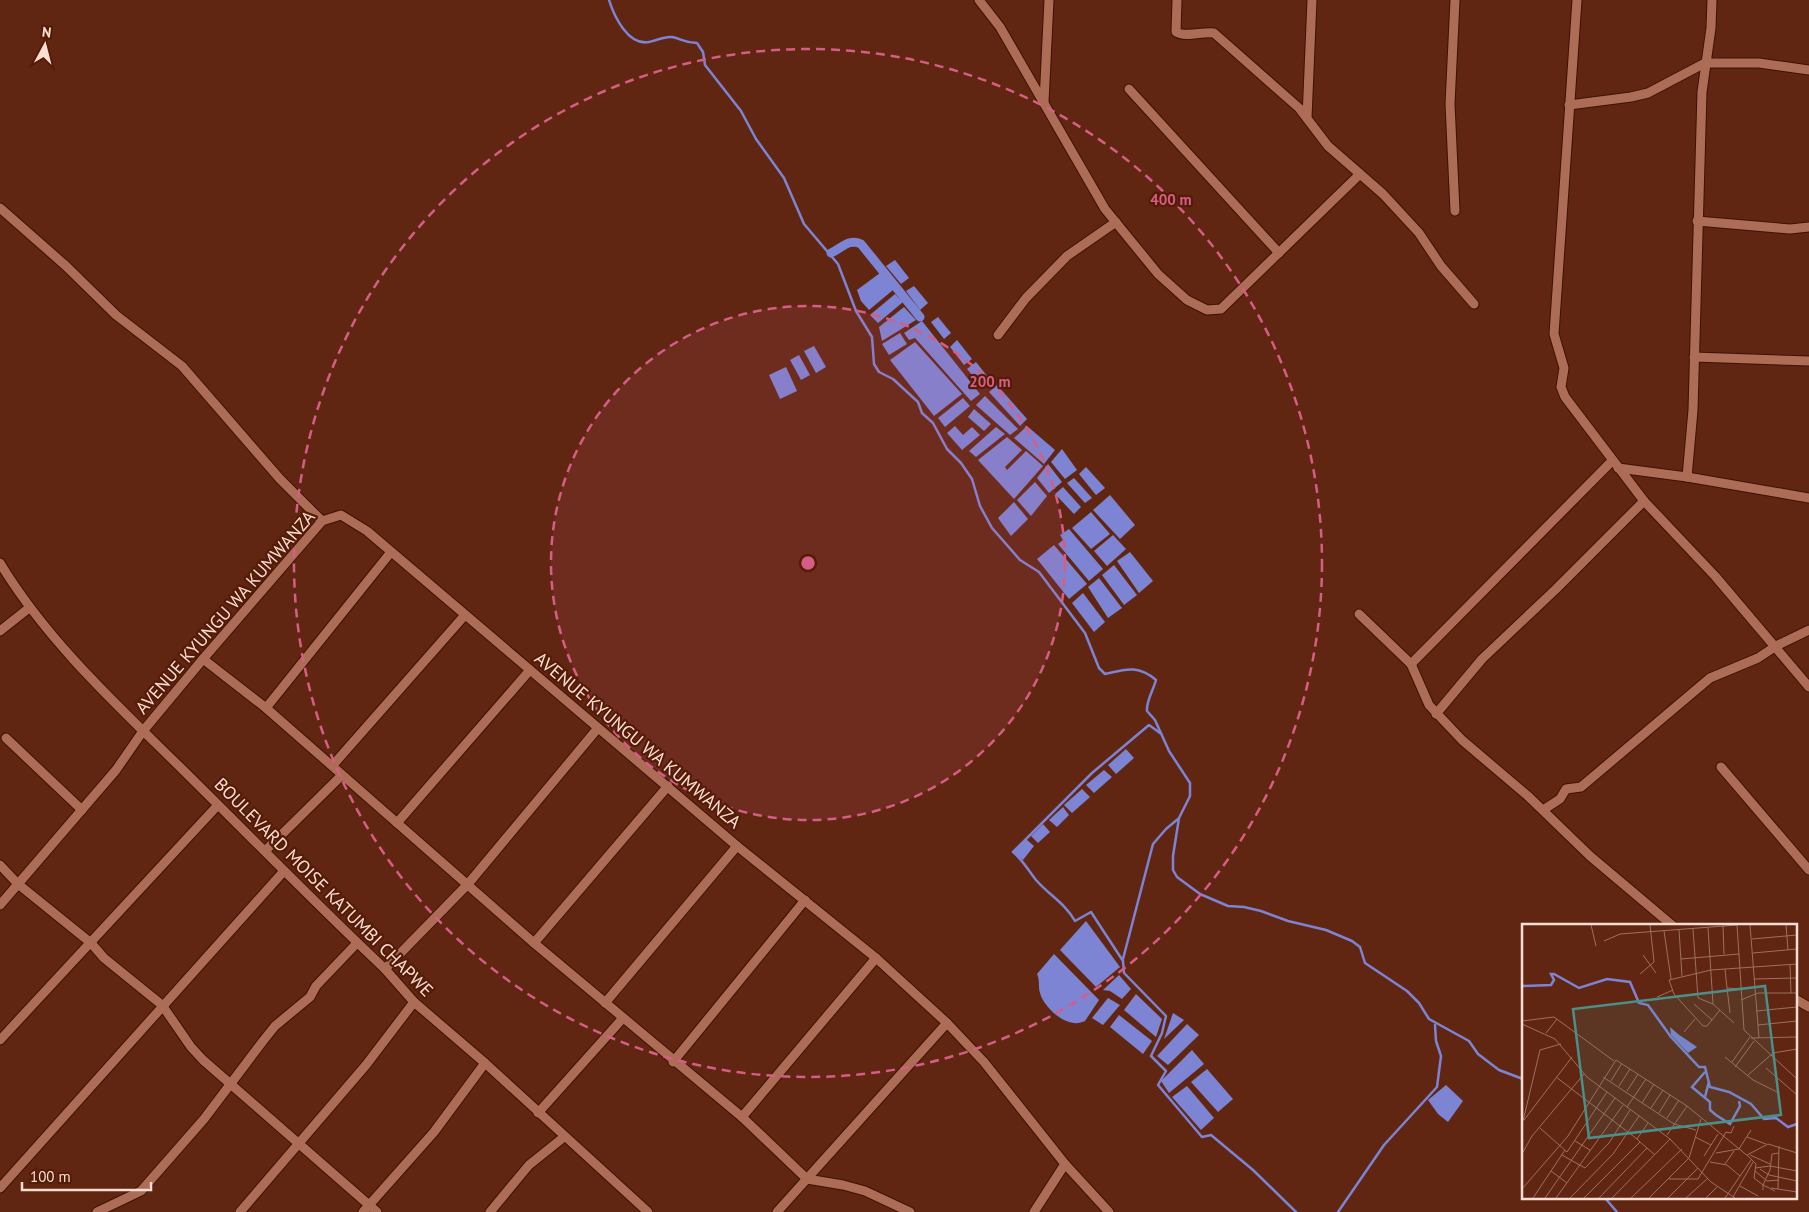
<svg xmlns="http://www.w3.org/2000/svg" width="1809" height="1212" viewBox="0 0 1809 1212" font-family="'PT Sans',sans-serif">
<style>
.water{fill:#7d84d4}
.lines{fill:none;stroke-linecap:round;stroke-linejoin:round}
.stream{stroke:#7d84d4;stroke-width:2.5}
.canal{stroke:#7d84d4;stroke-width:9}
.minor-casing{stroke:#3d1203;stroke-width:11}
.minor{stroke:#ad6c56;stroke-width:9}
.ring{fill:none;stroke:#d65d85;stroke-width:2.5;stroke-dasharray:9 6}
.labels{text-anchor:middle;dominant-baseline:central;stroke-width:4.5;stroke-linejoin:round;paint-order:stroke}
.street-label{font-size:18px;fill:#fcded4;stroke:#541b06}
.inset-river{fill:none;stroke:#7d84d4;stroke-width:2.5}
.inset-road{fill:none;stroke:#9e7060;stroke-width:1}
.view{fill:#4a9088;fill-opacity:0.15;stroke:#4a9088;stroke-width:2.5}
.inset-edge{fill:none;stroke:#fcded4;stroke-width:2.5}
.centre{fill:#d65d85;stroke:#541b06;stroke-width:2.5}
.ring-label{font-size:15px;text-anchor:middle;font-weight:bold;fill:#d65d85;stroke:#541b06;stroke-width:4.5;stroke-linejoin:round;paint-order:stroke}
</style>
<rect width="100%" height="100%" fill="#602612"/>
<g class="water">
<path d="M895 260 909 278 901 284 886 266Z"/>
<path d="M880 273 893 290 869 310 861 301 857 290Z"/>
<path d="M914 286 928 303 920 310 906 291Z"/>
<path d="M895 294 903 302 878 323 870 315Z"/>
<path d="M904 307 916 320 882 341 879 327Z"/>
<path d="M938 317 951 333 944 339 931 322Z"/>
<path d="M922 321 980 394 971 401 915 338 909 340 904 333Z"/>
<path d="M900 333 907 344 889 355 882 344Z"/>
<path d="M957 340 972 359 964 365 950 347Z"/>
<path d="M915 342 962 394 934 416 890 360Z"/>
<path d="M814 346 826 367 816 373 804 351Z"/>
<path d="M799 355 810 375 801 380 790 360Z"/>
<path d="M976 362 991 381 983 388 967 369Z"/>
<path d="M786 367 797 391 780 399 769 375Z"/>
<path d="M997 385 1027 419 1020 426 989 392Z"/>
<path d="M985 396 1018 429 1010 435 976 405Z"/>
<path d="M963 398 970 406 945 427 938 418Z"/>
<path d="M974 409 991 424 984 431 968 417Z"/>
<path d="M955 426 963 435 972 427 980 435 962 450 947 433Z"/>
<path d="M1027 426 1055 450 1044 464 1014 438Z"/>
<path d="M996 427 1005 434 976 457 969 451Z"/>
<path d="M1007 437 1022 450 1005 467 1007 470 1026 451 1043 466 1014 499 978 460Z"/>
<path d="M1062 449 1077 470 1065 479 1051 462Z"/>
<path d="M1048 464 1062 482 1049 493 1037 478Z"/>
<path d="M1086 467 1105 488 1096 495 1079 474Z"/>
<path d="M1074 478 1092 498 1085 503 1067 483Z"/>
<path d="M1035 482 1047 496 1031 516 1017 500Z"/>
<path d="M1063 487 1081 507 1074 514 1055 494Z"/>
<path d="M1110 495 1135 525 1120 539 1093 510Z"/>
<path d="M1014 502 1028 519 1011 536 998 518Z"/>
<path d="M1091 512 1110 534 1091 549 1072 528Z"/>
<path d="M1069 529 1103 569 1089 581 1058 544 1063 540 1060 535Z"/>
<path d="M1113 535 1126 549 1107 566 1094 551Z"/>
<path d="M1054 545 1087 584 1069 599 1037 559Z"/>
<path d="M1130 552 1153 581 1139 593 1117 561Z"/>
<path d="M1114 565 1137 595 1124 605 1102 575Z"/>
<path d="M1099 578 1122 608 1108 618 1088 587Z"/>
<path d="M1083 593 1105 622 1094 632 1072 603Z"/>
<path d="M1126 749 1134 758 1116 774 1108 765Z"/>
<path d="M1104 770 1112 777 1094 793 1086 785Z"/>
<path d="M1082 789 1090 797 1072 813 1064 805Z"/>
<path d="M1063 807 1069 815 1057 827 1049 820Z"/>
<path d="M1043 824 1050 832 1038 843 1031 836Z"/>
<path d="M1026 839 1034 846 1023 860 1013 852Z"/>
<path d="M1086 921 1120 967 1096 987 1060 950Z"/>
<path d="M1054 954 1099 1000 1085 1021C1082 1022 1077 1024 1074 1023 1060 1022 1043 1005 1040 993 1038 986 1040 980 1037 974Z"/>
<path d="M1119 975 1131 989 1122 999 1110 991 1103 990Z"/>
<path d="M1136 994 1162 1019 1156 1037 1124 1010Z"/>
<path d="M1108 998 1120 1005 1103 1025 1092 1018Z"/>
<path d="M1173 1013 1184 1020 1164 1039Z"/>
<path d="M1119 1015 1152 1041 1143 1054 1110 1027Z"/>
<path d="M1187 1024 1199 1035 1168 1065 1157 1056Z"/>
<path d="M1192 1050 1204 1064 1169 1093 1161 1081Z"/>
<path d="M1207 1069 1233 1099 1218 1112 1191 1082Z"/>
<path d="M1446 1085 1463 1101 1448 1122 1438 1114 1428 1100Z"/>
<path d="M1187 1086 1214 1118 1201 1130 1172 1097Z"/>
</g>
<g class="lines">
<g class="stream">
<path d="M609 0C614 16 628 46 649 42 656 41 664 36 672 37 682 39 685 43 697 43L703 52 705 65 741 111 756 139 784 178 804 224 838 264 856 311 872 337 874 364 879 372 893 379 918 402 922 413 933 423 947 449 961 463 972 479 980 506 992 528 1020 560 1039 572 1085 633 1099 668 1105 674C1127 669 1138 665 1156 680 1153 691 1146 701 1147 711L1155 720 1169 751 1190 783V796L1179 818 1173 856V870L1177 877 1200 894 1228 906 1244 907 1261 911 1288 921 1326 930 1352 941 1360 947 1365 963 1407 991 1419 1003 1429 1019 1469 1041 1478 1054 1499 1070 1523 1079"/>
<path d="M1160 733 1149 725 1092 773 1013 852C1023 860 1028 870 1036 880 1049 895 1065 903 1075 921L1091 912 1123 961 1124 973 1166 1016 1162 1033 1151 1056 1166 1071 1158 1085 1202 1137 1211 1135 1253 1170 1296 1212"/>
<path d="M1123 959 1153 844 1166 829 1178 819"/>
<path d="M1605 1198 1617 1212"/>
<path d="M1338 1212 1384 1145 1437 1087 1441 1056 1436 1041 1435 1025"/>
</g>
<path class="canal" d="M831 253C842 248 849 238 861 244L920 317"/>
<defs>
<g id="minor">
<path d="M979 0 1000 27 1105 209 1158 274 1187 300 1207 310 1221 309 1360 174"/>
<path d="M1177 0 1176 32C1186 38 1203 31 1214 33L1299 108 1328 146 1383 194 1419 233 1441 266 1474 304"/>
<path d="M1455 0 1450 104 1455 211"/>
<path d="M1577 0 1554 334 1564 368 1561 387 1565 397 1644 501 1715 576 1809 687"/>
<path d="M1129 89 1279 253"/>
<path d="M1044 102 1049 0"/>
<path d="M1569 105 1631 97 1648 93 1705 63H1759L1809 70"/>
<path d="M1307 118 1312 0"/>
<path d="M0 208 66 266 116 315 182 366 280 479 322 521"/>
<path d="M1697 221 1790 229 1809 227"/>
<path d="M998 335 1026 298 1067 256 1116 222"/>
<path d="M1694 357 1809 361"/>
<path d="M1618 468 1687 477 1809 498"/>
<path d="M1687 477 1693 410 1702 92 1711 28 1712 0"/>
<path d="M0 563C48 642 117 705 183 770 250 836 316 904 385 969L414 1002 485 1063 648 1212"/>
<path d="M1359 614 1411 664 1429 705 1462 740 1529 797 1590 856 1673 926"/>
<path d="M0 631 29 608"/>
<path d="M203 659 266 708 534 943 742 1117 807 1179 843 1185 865 1191 910 1212"/>
<path d="M1411 664 1612 461"/>
<path d="M266 708 391 552"/>
<path d="M1436 714 1482 659 1556 589 1644 501"/>
<path d="M6 738 82 810"/>
<path d="M333 765 465 615"/>
<path d="M1721 767 1809 870"/>
<path d="M1543 810 1560 799 1566 789 1581 787 1710 678 1758 658 1776 646 1809 630"/>
<path d="M397 823 530 670"/>
<path d="M265 851 341 776"/>
<path d="M0 865 18 884 91 943 104 958 162 1005 191 1047 203 1060 377 1212"/>
<path d="M0 905 116 770 143 731 203 659 322 521 341 515 367 531 737 846 876 958 947 1023 984 1062 1065 1164 1109 1212"/>
<path d="M534 943 668 786"/>
<path d="M385 969 468 884 598 728"/>
<path d="M1795 999 1809 1007"/>
<path d="M605 1003 737 846"/>
<path d="M0 1040 218 805"/>
<path d="M673 1062 805 900"/>
<path d="M538 1113 623 1018"/>
<path d="M742 1117 876 958"/>
<path d="M0 1188 284 871"/>
<path d="M97 1212 141 1191 204 1119 263 1041 275 1026 310 997 316 986 357 943"/>
<path d="M240 1212 366 1065 414 1002"/>
<path d="M363 1212 434 1132 485 1063"/>
<path d="M490 1212 529 1165 564 1137"/>
<path d="M777 1212 947 1023"/>
<path d="M1034 1212 1065 1164"/>
</g>
</defs>
<use href="#minor" class="minor-casing"/>
<use href="#minor" class="minor"/>
</g>
<circle cx="808" cy="563" r="257" fill="#d65d85" fill-opacity=".12"/>
<g class="ring">
<circle cx="808" cy="563" r="257"/>
<circle cx="808" cy="563" r="514"/>
</g>
<g class="labels">
<g class="street-label">
<text transform="translate(225 612) rotate(-49)">AVENUE KYUNGU WA KUMWANZA</text>
<text transform="translate(638 740) rotate(40)">AVENUE KYUNGU WA KUMWANZA</text>
<text transform="translate(324 887) rotate(45)">BOULEVARD MOISE KATUMBI CHAPWE</text>
</g>
</g>
<g transform="translate(1522 924)">
<rect width="275" height="275" fill="#602612"/>
<path d="M148 103 156 110 175 123 166 129 149 111Z" fill="#7d84d4"/>
<path class="inset-river" d="M0 62 29 61 32 56 29 50H32L57 64 85 55 108 58 117 79 126 81 149 113 177 143H183L188 163 207 168 229 180 242 195 254 194 266 203 275 200M183 148 170 163 188 178V186L194 191 208 200 218 182 217 177M183 173 187 157"/>
<path class="inset-road" d="M69 1 74 22M215 1 222 106 275 155M228 1 237 114M264 1 266 26M201 2 202 30M186 4 191 80M171 5 176 74 191 80 212 99M157 6 160 52M142 7 149 55M230 15 275 11M82 17 98 10 215 1M231 29 275 25M121 31 134 49M159 35 217 30M268 41 269 69M203 45 205 64 219 65M118 50 132 38 128 1M232 55 275 54M205 64 208 89M135 73 151 66M219 76 236 69H275M172 80 190 96M198 86 185 102H181L152 70 147 56 189 46 275 40M234 87 275 83M0 97 32 93 92 137M0 100 33 115 65 153 148 215 189 258 213 274M236 101 275 97M162 108 173 95M24 109 35 95M229 114 275 113M203 133 231 156 257 169M210 138 228 113M213 143 232 117M244 144 275 171M226 151 251 129 275 125M34 153 115 215M81 153 152 200 174 206M89 157 100 139M97 162 108 145M105 167 116 150M120 179 132 160M105 183 124 155M129 184 141 166M137 189 148 171M145 194 157 176M2 196 50 133M1 197 18 126 39 120M18 204 45 228 85 168M145 211 165 182M173 213 189 221M225 213 244 220M53 217 68 226M118 218 133 231M1 228 10 212 62 150M194 229 217 225 229 206M40 231 63 244 87 219 108 186M225 231 246 220 275 229M228 231 248 240M182 232 196 210M188 238 205 241 218 252M203 240 212 227M248 242 275 247M233 244 248 242M238 245 247 251 275 257M29 247 45 259M233 247 245 257 257 256M147 255H176L204 208 209 209 212 202M218 262 236 272M249 264 275 268M0 265 46 212 94 136 165 182 227 233 234 240 232 254 241 261V266M256 265 257 222M253 267 241 261 248 246 250 230 257 229M211 273 231 238M11 274 43 226M23 274 93 174M34 274 101 181M48 274 91 230 117 192M62 274 118 218 115 215 126 199M77 274 125 224M90 274 148 215M109 274 160 225M127 274 167 234 179 195M146 274 176 244M164 274 186 254M184 274 195 263M203 274 229 236"/>
<path class="view" d="M243 62 259 191 67 214 51 85Z"/>
<rect width="275" height="275" class="inset-edge"/>
</g>
<circle cx="808" cy="563" r="8" class="centre"/>
<g class="ring-label">
<text x="1171" y="205">400 m</text>
<text x="990" y="387">200 m</text>
</g>
<g transform="translate(45 45) rotate(7)" stroke="#541b06" stroke-width="4" paint-order="stroke">
<path d="M0-4L9 19L0 12L-9 19Z" fill="#fcded4"/>
<text y="-8" font-size="14" font-weight="bold" text-anchor="middle" fill="#fcded4">N</text>
</g>
<path d="M22 1182v8h129v-8" fill="none" stroke="#fcded4" stroke-width="2.5"/>
<text x="30" y="1182" font-size="15" fill="#fcded4" stroke="#541b06" stroke-width="4" paint-order="stroke">100 m</text>
</svg>
